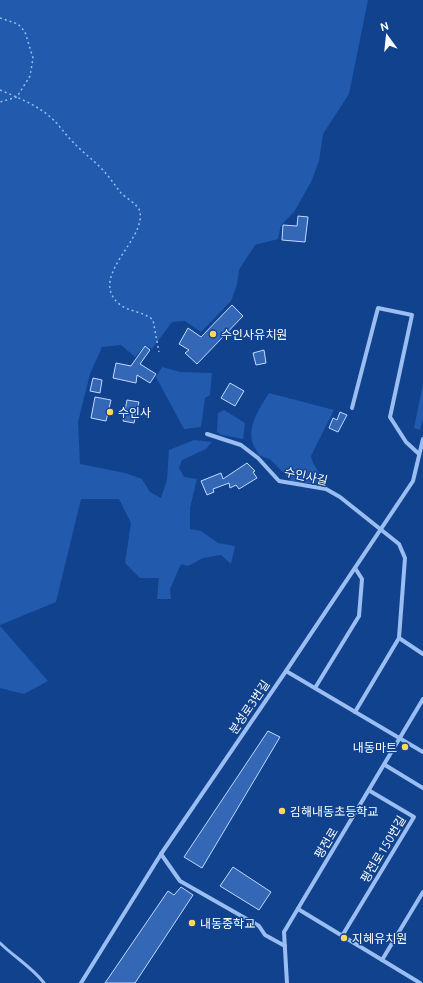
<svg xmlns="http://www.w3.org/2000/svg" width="423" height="983" viewBox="0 0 423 983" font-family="Ubuntu,'Noto Sans KR',sans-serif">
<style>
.green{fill:#225aae}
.building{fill:#3468b6;stroke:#c1d9fd}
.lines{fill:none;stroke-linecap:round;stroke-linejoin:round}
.path{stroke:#9abdf2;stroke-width:1.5;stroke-dasharray:2 3;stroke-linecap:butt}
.service{stroke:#9abdf2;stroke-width:3}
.minor{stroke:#9abdf2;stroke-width:4}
.poi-dot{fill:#ffd75b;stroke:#11428e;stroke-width:1.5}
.labels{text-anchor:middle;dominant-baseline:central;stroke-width:3;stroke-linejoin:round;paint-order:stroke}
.poi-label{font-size:12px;fill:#fff;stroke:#11428e;text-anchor:start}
.street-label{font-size:12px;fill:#fff;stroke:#11428e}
</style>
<rect width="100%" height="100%" fill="#11428e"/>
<g class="green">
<path d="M0 0H368L349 94 323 134 319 161 311 182 294 212 281 225 278 239 255 245 239 270 237 285 231 301 201 332 185 321 172 322 152 349 145 345 135 357 121 345 102 347 90 374 78 422 80 464 125 473 142 479 150 492 161 498 167 480 169 450 194 440 212 442 206 449 182 460 179 468 184 477 197 479 190 508V529L201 531 218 543 235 546 231 564 221 555 203 558 188 566 181 564 170 589 171 599H157L159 578H140L125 563 131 523 119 499H81L56 602 0 625Z"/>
<path d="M162 367 180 372 212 373 210 395 205 398 201 427 184 429 156 377Z"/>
<path d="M423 384V419L420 430 414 428Z"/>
<path d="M269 393 334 410 311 456C313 467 322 473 323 484L292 482 271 460 259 455C257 451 253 446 252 441 248 424 261 406 269 393Z"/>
<path d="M224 410 245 423 243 439 222 435 217 432 218 413Z"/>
<path d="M0 626 48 681 24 694 0 688Z"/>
</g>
<g class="building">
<path d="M298 216 308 217 305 242 282 240 283 225 297 226Z"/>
<path d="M232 305 243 316 197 364 185 353 189 350 179 344 188 328 201 337Z"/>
<path d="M145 346 150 350 140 364 156 374 150 383 137 375 136 383 113 378 116 363 131 366Z"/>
<path d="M264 350 266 363 256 365 253 353Z"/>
<path d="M93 378 102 380 100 393 90 391Z"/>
<path d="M230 383 244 391 235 406 221 398Z"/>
<path d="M95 397 111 400 106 421 91 418Z"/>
<path d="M127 400 139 402 134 423 123 421Z"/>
<path d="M340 412 347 415 338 432 329 428 333 418 337 420Z"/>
<path d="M247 463 255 471 253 472 257 478 239 489 236 485 230 488 229 483 213 489 214 492 207 495 201 481 221 473 223 479Z"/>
<path d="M268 731 280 737 202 868 184 857Z"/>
<path d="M233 867 271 892 259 910 220 886Z"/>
<path d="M181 887 193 895 135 983H105L168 891 174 895Z"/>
</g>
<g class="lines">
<g class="path">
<path d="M0 18 18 24 25 32 33 58 30 76 17 97 0 102"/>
<path d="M0 90C17 97 34 104 48 115 58 123 64 133 73 142 81 151 91 158 100 167 108 175 114 184 121 193 126 198 139 205 140 212 145 240 92 274 116 301 127 313 142 310 153 320L159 352"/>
</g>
<path class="service" d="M0 943C14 957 32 967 44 983"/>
<g class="minor">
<path d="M352 408 378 308 412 315 390 417 406 442 419 454"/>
<path d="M207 434 241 445 258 458 279 481 326 489 340 497 399 544 405 558 399 638 355 712"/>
<path d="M399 638 423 654"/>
<path d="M286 671 423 752"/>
<path d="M315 688 359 616 362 579 355 568"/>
<path d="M385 765 423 788"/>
<path d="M161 854 180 881 259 926 265 935 285 946"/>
<path d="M298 909 420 983"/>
<path d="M342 936 414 817 370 791"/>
<path d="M382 960 423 892"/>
<path d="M81 983 161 854 286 671 413 481 423 439"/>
<path d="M287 983 284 932 423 699"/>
</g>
</g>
<g class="poi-dot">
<circle cx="213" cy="334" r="4"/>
<circle cx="110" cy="412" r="4"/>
<circle cx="405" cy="747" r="4"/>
<circle cx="282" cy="811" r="4"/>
<circle cx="192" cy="923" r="4"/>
<circle cx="344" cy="938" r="4"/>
</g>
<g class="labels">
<g class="poi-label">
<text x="221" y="334">수인사유치원</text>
<text x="118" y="412">수인사</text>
<text x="397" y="747" text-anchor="end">내동마트</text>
<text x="290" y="811">김해내동초등학교</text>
<text x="200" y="923">내동중학교</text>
<text x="352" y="938">지혜유치원</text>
</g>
<g class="street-label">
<text transform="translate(306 476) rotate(13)">수인사길</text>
<text transform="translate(249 707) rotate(-56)">분성로3번길</text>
<text transform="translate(326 843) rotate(-59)">평전로</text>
<text transform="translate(383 849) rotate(-59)">평전로150번길</text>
</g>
</g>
<g transform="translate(387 36) rotate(345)" stroke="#11428e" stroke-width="3" paint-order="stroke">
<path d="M0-3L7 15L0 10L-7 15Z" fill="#ffffff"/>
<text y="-6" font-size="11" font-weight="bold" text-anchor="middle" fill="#ffffff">N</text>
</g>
</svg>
